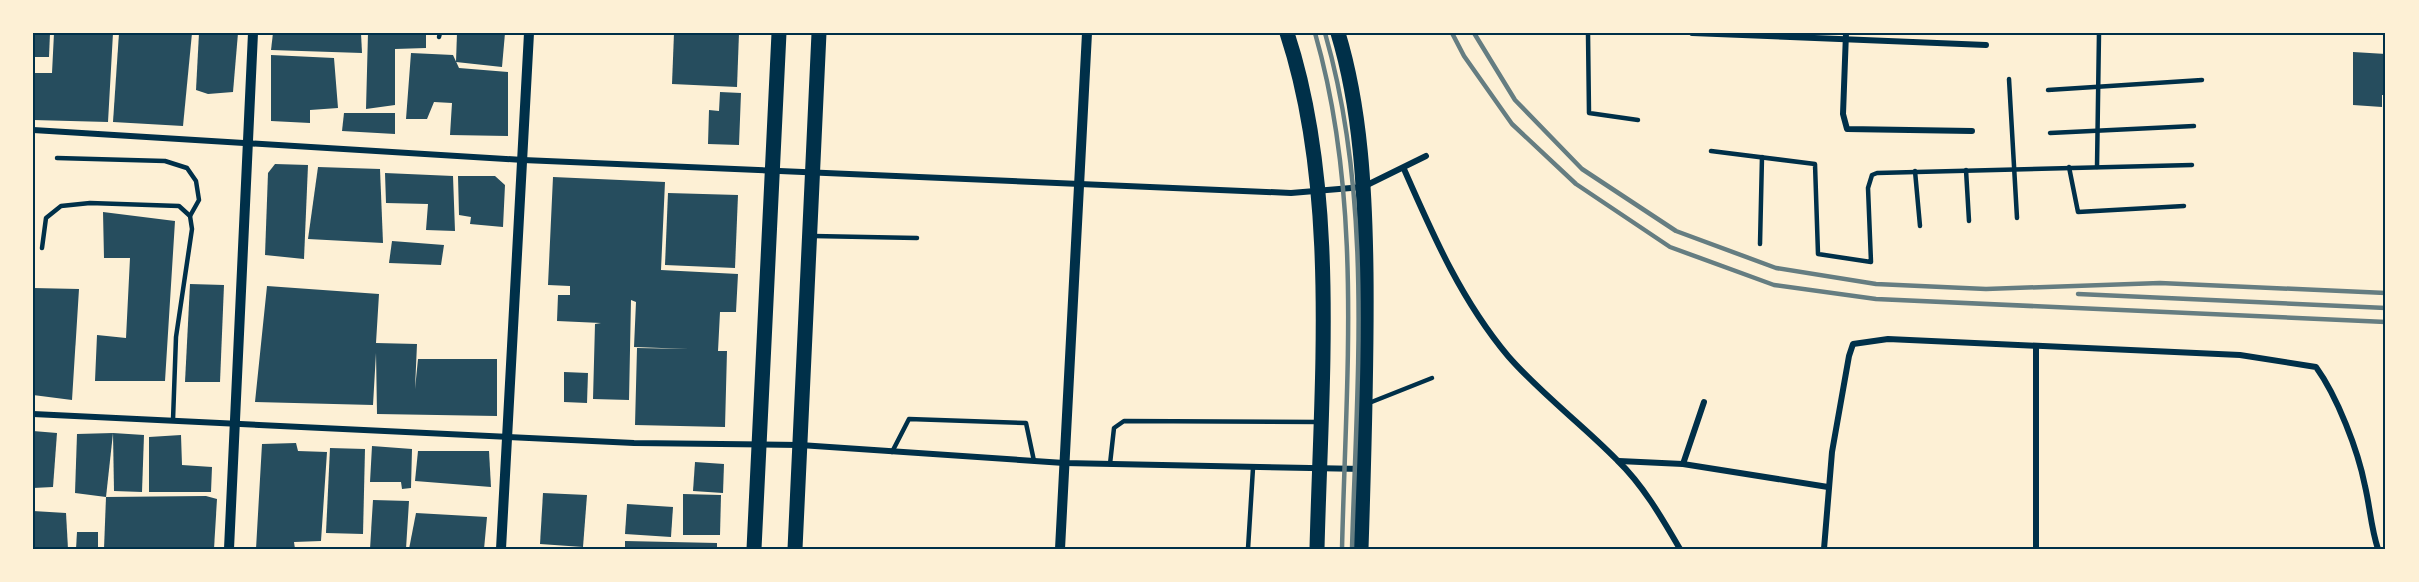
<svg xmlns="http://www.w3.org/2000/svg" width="2419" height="582" viewBox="0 0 2419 582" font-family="'Sofia Sans Condensed',sans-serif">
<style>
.building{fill:#264d5e}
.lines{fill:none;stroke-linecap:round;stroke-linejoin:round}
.service{stroke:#003049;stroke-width:4.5}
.minor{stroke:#003049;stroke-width:6}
.tertiary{stroke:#003049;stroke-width:10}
.primary{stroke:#003049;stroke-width:15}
.rail{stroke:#657d81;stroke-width:4.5}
.neatline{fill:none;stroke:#003049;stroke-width:2}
</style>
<rect width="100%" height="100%" fill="#fdf0d5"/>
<g class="building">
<path d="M33 33H50L49 57H33Z"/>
<path d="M54 33H113L108 122 33 120V73H52Z"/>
<path d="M119 33H192L183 126 113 122Z"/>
<path d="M199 33H238L233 92 208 94 196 90Z"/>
<path d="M273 33H361L362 53 271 50Z"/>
<path d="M368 33H426V48L395 49V105L366 109Z"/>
<path d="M457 33H505L502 67 456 62Z"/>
<path d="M674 33H739L737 87 672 84Z"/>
<path d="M2353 52 2386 54V95H2382V107L2353 105Z"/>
<path d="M411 53 453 55 459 68 508 72V136L450 135 452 103 434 102 427 119H406Z"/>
<path d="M271 55 334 58 338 108 310 110V123L271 121Z"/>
<path d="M720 92 741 93 739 145 708 144 709 110 719 111Z"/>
<path d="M344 113H395V134L342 131Z"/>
<path d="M275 164 308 165 304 259 265 255 268 173Z"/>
<path d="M318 167 380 169 383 243 308 239Z"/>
<path d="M385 173 453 176 455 231 426 230 428 204 386 203Z"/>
<path d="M458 176H495L505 185 503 227 470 224 471 217 459 215Z"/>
<path d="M553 177 665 182 661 270 738 274 736 312H720L718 351H727L725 427 635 425 637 348 689 349 634 347 636 302 631 300 629 400 593 399 595 324 601 323 557 321 558 295H570V286L548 285Z"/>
<path d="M668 193 738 195 735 268 665 265Z"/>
<path d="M103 212 175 221 165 381H95L97 335 126 338 130 258H104Z"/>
<path d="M392 241 444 245 441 265 389 263Z"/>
<path d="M190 284 224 285 220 382H185Z"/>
<path d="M267 286 379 294 376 343 417 344 415 389 418 359H497V416L377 414 376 353 373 405 255 402Z"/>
<path d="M33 288 79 289 72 400 33 395Z"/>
<path d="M564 372 588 373 587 403 564 402Z"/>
<path d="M33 431 57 433 53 487 33 488Z"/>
<path d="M113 433 144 435 142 492 114 491Z"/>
<path d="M113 433 106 497 75 493 77 434Z"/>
<path d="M181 435 182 465 212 467 211 492H149V437Z"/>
<path d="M296 443 298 451 327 452 321 541 294 542 295 549H256L262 444Z"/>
<path d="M372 446 412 449 411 488 402 489 401 482H370Z"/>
<path d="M330 448 365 449 363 534 326 533Z"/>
<path d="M418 451H489L491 487 415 481Z"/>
<path d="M695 462 724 464 723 493 693 491Z"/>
<path d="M543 493 587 495 583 547 540 544Z"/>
<path d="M683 494 721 495 720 535H683Z"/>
<path d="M206 496 217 499 214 549H104L106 497Z"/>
<path d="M373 500 409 501 406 549H370Z"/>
<path d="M627 504 673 507 671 537 625 534Z"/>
<path d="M33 511 66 513 68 549H33Z"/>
<path d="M416 513 487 517 484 549H409Z"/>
<path d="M77 532H98V549H76Z"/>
<path d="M625 541 717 543V549H625Z"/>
</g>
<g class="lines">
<g class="service">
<path d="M1588 33 1589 113 1638 120"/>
<path d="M439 37 440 33"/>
<path d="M2009 79 2017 218"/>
<path d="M2048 90 2202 80"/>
<path d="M2050 133 2194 126"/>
<path d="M1711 151 1815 164 1818 254 1871 262 1868 188 1872 175 1877 173 2192 165"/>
<path d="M57 158 165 161 187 168 196 181 199 200 190 216"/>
<path d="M2069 167 2078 212 2184 206"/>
<path d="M2097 167 2099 33"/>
<path d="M1966 170 1969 221"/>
<path d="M1915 171 1920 226"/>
<path d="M813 236 917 238"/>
<path d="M1760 244 1762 157"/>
<path d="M42 248 46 218 61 206 90 203 179 206 190 216 192 229 176 337 173 420"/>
<path d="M1369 403 1432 378"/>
<path d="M892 452 909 419 1026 423 1034 461"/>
<path d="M1110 464 1114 428 1124 421 1319 422"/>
<path d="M1248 549 1253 468"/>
</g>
<g class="minor">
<path d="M1692 33 1986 45"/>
<path d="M1846 33 1843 114 1847 129 1972 131"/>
<path d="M33 130 523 160 1291 193 1363 187 1426 156"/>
<path d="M1404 169C1433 235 1461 300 1508 356 1541 394 1582 424 1617 460 1643 485 1662 518 1680 549"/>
<path d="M33 414 634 443 800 445 1064 463 1363 469"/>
<path d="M1619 461 1683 464 1828 487"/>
<path d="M1683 464 1704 402"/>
<path d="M1824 549 1832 452 1849 356 1853 344 1888 339 2240 355 2316 367C2337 396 2358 450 2365 486 2370 507 2371 528 2378 549"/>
<path d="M2036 549V346"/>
</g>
<g class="tertiary">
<path d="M229 549 253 33"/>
<path d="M501 549 529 33"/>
<path d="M1060 549 1087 33"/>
</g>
<g class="primary">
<path d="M1287 33C1339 191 1321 384 1317 549"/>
<path d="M1338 33C1361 109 1365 193 1366 272 1367 364 1364 457 1361 549"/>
<path d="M754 549 779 33"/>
<path d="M795 549 819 33"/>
</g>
<g class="rail">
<path d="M1315 33C1363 200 1346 377 1342 549"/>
<path d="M1325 33C1373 200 1357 377 1352 549"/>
<path d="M1452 33 1464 56 1512 124 1576 184 1670 247 1774 285 1876 299 2386 322"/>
<path d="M1474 33 1515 100 1582 169 1676 231 1776 268 1876 284 1986 289 2160 283 2386 293"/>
<path d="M2078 294 2386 308"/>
</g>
</g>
<rect width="2419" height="582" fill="none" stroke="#fdf0d5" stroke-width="69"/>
<rect x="34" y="34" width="2350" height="514" class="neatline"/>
</svg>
